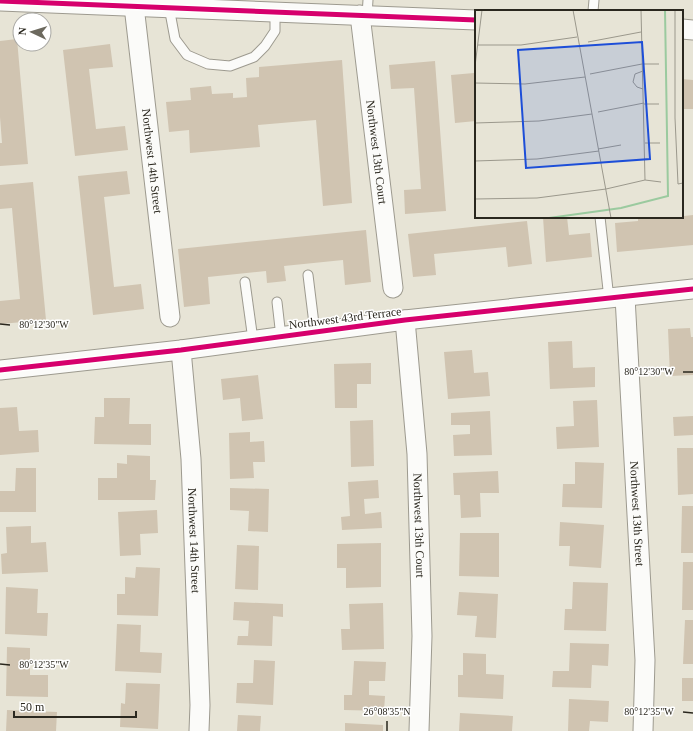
<svg xmlns="http://www.w3.org/2000/svg" width="693" height="731" viewBox="0 0 693 731" font-family="Georgia,serif">
<style>
.building{fill:#d0c4b1}
.lines{fill:none;stroke-linecap:round;stroke-linejoin:round}
.service-casing{stroke:#9d9a8f;stroke-width:11}
.minor-casing{stroke:#9d9a8f;stroke-width:21}
.service{stroke:#fbfbf9;stroke-width:9}
.minor{stroke:#fbfbf9;stroke-width:19}
.cycleway-casing{stroke:#fff;stroke-width:8}
.cycleway{stroke:#d6006c;stroke-width:5}
.ticks{fill:none;stroke:#2a271e;stroke-width:1.5}
.labels{text-anchor:middle;dominant-baseline:central;stroke-width:3;stroke-linejoin:round;paint-order:stroke}
.street-label{font-size:12px;fill:#2a271e;stroke:#fff}
.inset-river{fill:none;stroke:#9bca9f;stroke-width:2}
.inset-road{fill:none;stroke:#9b988c;stroke-width:1}
.view{fill:#1d4ed8;fill-opacity:0.15;stroke:#1d4ed8;stroke-width:2}
.inset-edge{fill:none;stroke:#2a271e;stroke-width:2}
.ticks-label{font-size:10px;text-anchor:middle;fill:#2a271e;stroke:#fff;stroke-width:3;stroke-linejoin:round;paint-order:stroke}
</style>
<rect width="100%" height="100%" fill="#e7e4d6"/>
<g class="building">
<path d="M17 39 28 164 0 166V143H2L0 117V41Z"/>
<path d="M110 44 113 67 89 69 96 129 125 126 128 150 75 156 63 50Z"/>
<path d="M342 60 352 203 323 206 316 120 258 125 260 147 190 153 189 130 169 132 166 102 191 100 190 88 211 86 212 94 233 93V98L247 97 246 78 259 77V67Z"/>
<path d="M435 61 446 211 405 214 404 190 421 189 414 88 391 89 389 65Z"/>
<path d="M474 73 476 97V121L455 123 451 75Z"/>
<path d="M682 79 693 80V109H682Z"/>
<path d="M127 171 130 194 104 197 114 287 141 284 144 309 93 315 78 176Z"/>
<path d="M33 182 46 320 0 324V301L20 299 12 208 0 209V185Z"/>
<path d="M693 215V245L617 252 615 223 638 221V217L667 218Z"/>
<path d="M543 217H567L569 235 590 233 592 257 546 262Z"/>
<path d="M527 221 532 264 508 267 506 247 434 254 436 275 413 277 408 234Z"/>
<path d="M366 230 371 282 345 285 343 260 284 266 286 281 267 283 266 271 208 277 210 304 184 307 178 249Z"/>
<path d="M690 328 691 337H693V375L670 376 668 329Z"/>
<path d="M572 341 573 368 595 367V387L550 389 548 342Z"/>
<path d="M472 350 474 373 488 372 490 396 448 399 444 352Z"/>
<path d="M371 363V384H357V408H335L334 364Z"/>
<path d="M258 375 263 419 242 421 240 398 223 400 221 379Z"/>
<path d="M104 398H130L129 424H151V445L94 444 95 417H104Z"/>
<path d="M597 400 599 447 557 449 556 427 574 426 573 401Z"/>
<path d="M17 407 19 431 38 430 39 452 0 455V408Z"/>
<path d="M490 411 492 455 454 456 453 435 470 434V425H451V413Z"/>
<path d="M693 416V435L674 436 673 417Z"/>
<path d="M373 420 374 466 351 467 350 421Z"/>
<path d="M250 432V442L264 441 265 462H253L254 478 230 479 229 433Z"/>
<path d="M677 448H693V494L678 495Z"/>
<path d="M127 455 150 456V480H156L155 500H98V478H117V463L127 464Z"/>
<path d="M575 462 604 463 602 508 562 507 563 484H575Z"/>
<path d="M16 468H36V512H0V491H15Z"/>
<path d="M498 471 499 493H480L481 517 461 518 460 495H454L453 473Z"/>
<path d="M378 480 379 498 364 499 365 514 381 512 382 528 342 530 341 517 350 516 348 482Z"/>
<path d="M230 488 269 489 268 532 248 531 249 511 230 510Z"/>
<path d="M682 506H693V553H681Z"/>
<path d="M157 510 158 533 140 534 141 555 120 556 118 512Z"/>
<path d="M560 522 604 525 601 568 569 566 570 546H559Z"/>
<path d="M31 526V543L46 542 48 572 2 574 1 554 7 553 6 527Z"/>
<path d="M460 533H499V577L459 576Z"/>
<path d="M381 543V587L346 588V568H337V544Z"/>
<path d="M237 545 259 546 258 590 235 589Z"/>
<path d="M683 562H693V610H682Z"/>
<path d="M136 567 160 568 158 616 117 615V594H125V577L135 578Z"/>
<path d="M573 582 608 583 606 631 564 630 565 609H572Z"/>
<path d="M6 587 38 589 37 613H48L47 636 5 634Z"/>
<path d="M459 592 498 594 496 638 475 637 477 616 457 615Z"/>
<path d="M234 602 283 604V617L273 616 272 646 237 645 238 636H248L249 621 233 620Z"/>
<path d="M383 603 384 649 342 650 341 629H350L349 604Z"/>
<path d="M685 620H693V664H683Z"/>
<path d="M117 624 141 625 140 652 162 653 161 673 115 671Z"/>
<path d="M570 643 609 644 608 666 592 665 591 688 552 687 553 671H569Z"/>
<path d="M7 647 30 648V675H48V697L6 696Z"/>
<path d="M463 653 486 654V674L504 675 503 699 458 697V675H463Z"/>
<path d="M254 660 275 661 273 705 236 703 237 683H253Z"/>
<path d="M354 661 386 662 385 681H369V695L385 696 384 711 344 710V695H352Z"/>
<rect x="682" y="678" width="11" height="23"/>
<path d="M126 683 160 684 158 729 120 727 121 703 125 704Z"/>
<path d="M569 699 609 701 608 722 590 721 589 731H568Z"/>
<path d="M7 710 57 712 56 731H6Z"/>
<path d="M460 713 513 716 512 731H459Z"/>
<path d="M238 715 261 716 260 731H237Z"/>
<path d="M345 723 383 725V731H345Z"/>
</g>
<g class="lines">
<defs>
<g id="service">
<path d="M169 7 175 39 187 55 208 64 230 66 254 57 265 46 275 31V12"/>
<path d="M593 11 594 0"/>
<path d="M367 15 368 0"/>
<path d="M600 217 609 299"/>
<path d="M308 275 315 332"/>
<path d="M245 282 253 340"/>
<path d="M277 302 281 337"/>
</g>
<g id="minor">
<path d="M0 1 476 20"/>
<path id="s1" d="M134 6 170 317"/>
<path id="s2" d="M360 15 393 288"/>
<path d="M682 29 693 30"/>
<path id="s3" d="M625 297 645 660 643 731"/>
<path id="s4" d="M405 320 417 454 422 636 419 731"/>
<path id="s5" d="M181 350 191 459 200 705 199 731"/>
<path d="M0 370 181 350 405 320 693 289"/>
</g>
</defs>
<use href="#service" class="service-casing"/>
<use href="#minor" class="minor-casing"/>
<use href="#service" class="service"/>
<use href="#minor" class="minor"/>
<defs>
<g id="cycleway">
<path d="M0 1 476 20"/>
<path d="M0 370 181 350 405 320 693 289"/>
</g>
</defs>
<use href="#cycleway" class="cycleway-casing"/>
<use href="#cycleway" class="cycleway"/>
</g>
<path class="ticks" d="M0 324 10 325M683 372H693M0 664 10 665M683 712 693 713M387 731V721"/>
<g class="labels">
<g class="street-label">
<text stroke="none"><textPath href="#s2" startOffset="138">Northwest 13th Court</textPath></text>
<text stroke="none"><textPath href="#s1" startOffset="156">Northwest 14th Street</textPath></text>
<text transform="translate(345 318) rotate(-7)">Northwest 43rd Terrace</text>
<text stroke="none"><textPath href="#s3" startOffset="217">Northwest 13th Street</textPath></text>
<text stroke="none"><textPath href="#s4" startOffset="206">Northwest 13th Court</textPath></text>
<text stroke="none"><textPath href="#s5" startOffset="191">Northwest 14th Street</textPath></text>
</g>
</g>
<g transform="translate(475 10)">
<rect width="208" height="208" fill="#e7e4d6"/>
<path class="inset-river" d="M74 208 146 198 193 186 190 0"/>
<path class="inset-road" d="M98 0 136 208M166 0 170 170M200 0V108L203 174 208 173M113 32 166 22M3 35H46L102 27M0 56 7 0M168 61 160 64 158 72 162 77 168 79M115 64 167 54H184M0 73 50 74 110 67M169 94H184M123 102 169 93M0 113 64 111 117 104M170 133H185M123 139 146 135M0 151 62 149 124 141M0 189 62 188 131 179 170 170 186 172"/>
<path class="view" d="M167 32 175 149 51 158 43 40Z"/>
<rect width="208" height="208" class="inset-edge"/>
</g>
<g class="ticks-label">
<text x="44" y="328">80°12'30"W</text>
<text x="649" y="375">80°12'30"W</text>
<text x="44" y="668">80°12'35"W</text>
<text x="387" y="715">26°08'35"N</text>
<text x="649" y="715">80°12'35"W</text>
</g>
<g transform="translate(32 32) rotate(274)"><circle r="19" fill="#ffffff" stroke="#aaa9a5"/>
<path d="M0-3L7 15L0 10L-7 15Z" fill="#6c695e"/>
<text y="-6" font-size="11" font-weight="bold" text-anchor="middle" fill="#2a271e">N</text>
</g>
<path d="M14 711v6h122v-6" fill="none" stroke="#2a271e" stroke-width="2"/>
<text x="20" y="711" font-size="12" fill="#2a271e" stroke="#ffffff" stroke-width="3" paint-order="stroke">50 m</text>
</svg>
